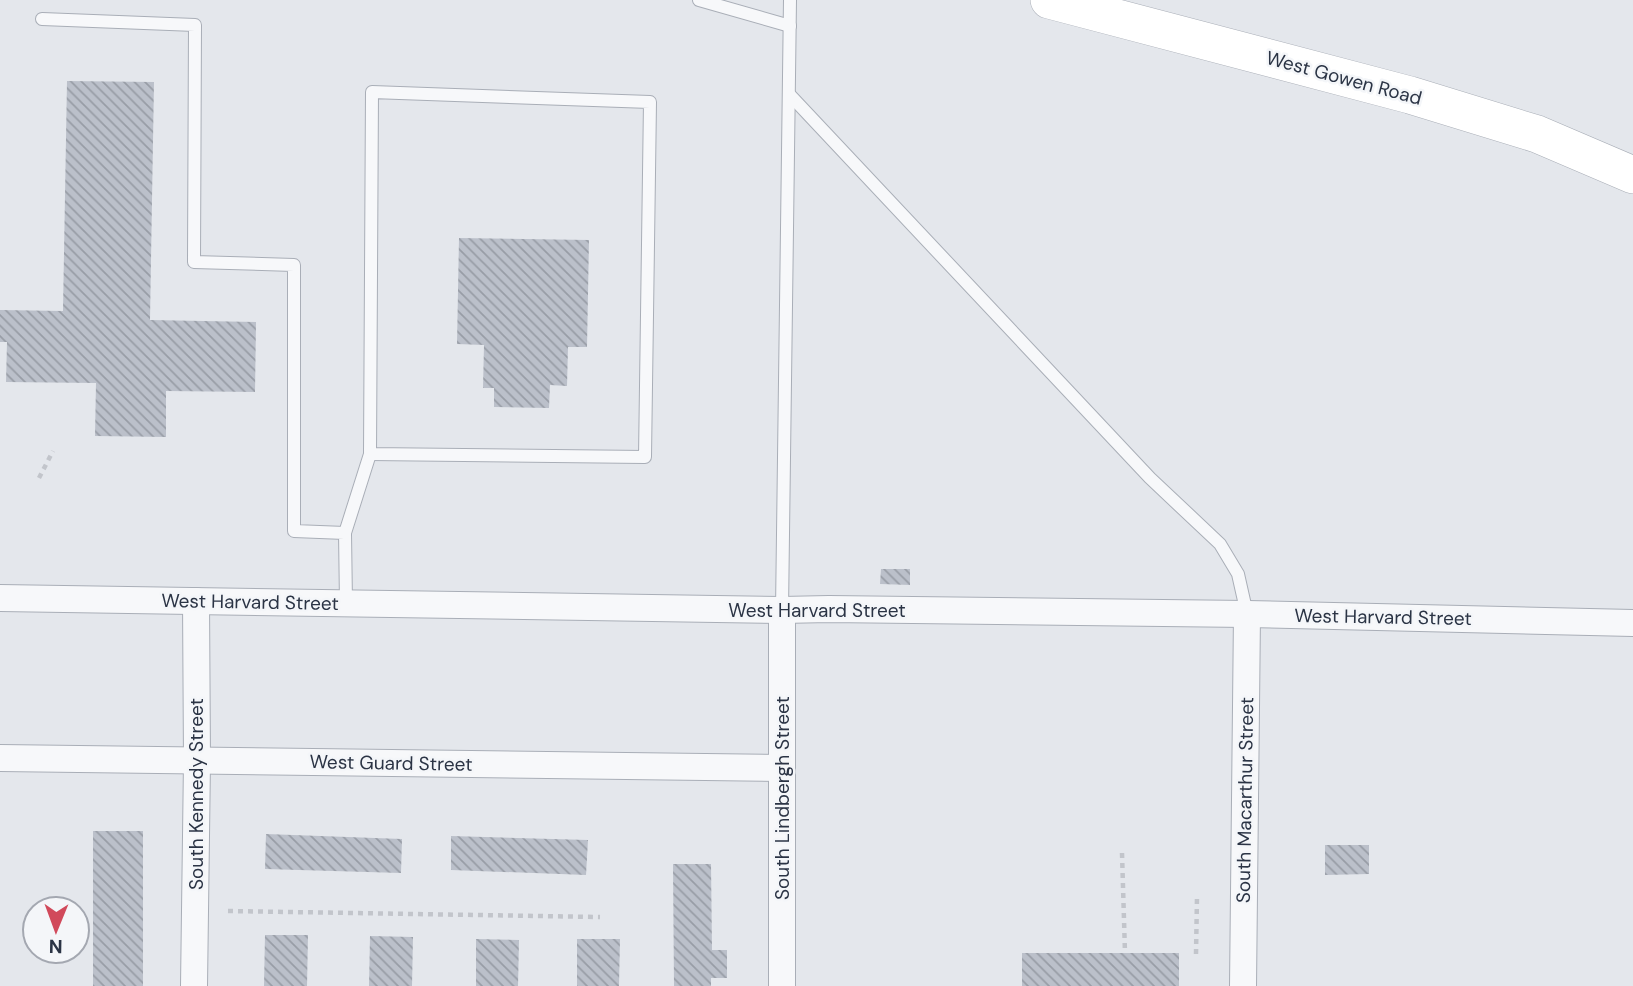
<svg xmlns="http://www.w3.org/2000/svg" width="1633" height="986" viewBox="0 0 1633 986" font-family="'DM Sans',sans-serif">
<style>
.building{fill:url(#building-back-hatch)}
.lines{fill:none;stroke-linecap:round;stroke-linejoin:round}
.lane-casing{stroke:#a9aeb7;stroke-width:14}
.street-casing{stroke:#a9aeb7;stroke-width:28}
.secondary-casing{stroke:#a9aeb7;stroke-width:38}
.path{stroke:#c2c5cb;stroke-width:4.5;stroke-dasharray:5 5;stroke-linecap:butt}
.lane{stroke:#f7f8fa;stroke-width:12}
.street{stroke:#f7f8fa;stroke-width:26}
.secondary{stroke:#fff;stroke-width:37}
.labels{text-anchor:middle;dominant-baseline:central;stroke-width:5;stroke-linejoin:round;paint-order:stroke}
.street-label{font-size:19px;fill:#2b3445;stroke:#f4f6f9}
</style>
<defs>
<pattern id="building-back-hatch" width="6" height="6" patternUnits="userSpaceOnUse" patternTransform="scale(1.75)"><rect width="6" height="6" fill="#bbc0ca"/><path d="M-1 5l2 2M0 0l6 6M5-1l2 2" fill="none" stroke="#989da6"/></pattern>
</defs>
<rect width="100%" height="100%" fill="#e4e7ec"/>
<g class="building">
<path d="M67 81 154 82 150 320 256 322 255 392 166 391V437L95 436 96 383 6 382 7 342H0V310L63 311Z"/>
<path d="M459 238 589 240 587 347H568L567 386 550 385 549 408 494 407V388H483L484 345 457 344Z"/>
<path d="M881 569H910V585L880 584Z"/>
<rect x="93" y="831" width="50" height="155"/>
<path d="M266 834 402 839 401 873 265 869Z"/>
<path d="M451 836 588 840 586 875 451 870Z"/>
<path d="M1325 845H1369V874L1325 875Z"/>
<path d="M673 864H711L712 950H727V978H711V986H674Z"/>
<path d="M265 935H308L307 986H264Z"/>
<path d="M370 936 413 937 412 986H369Z"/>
<path d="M476 939 519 940 518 986H476Z"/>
<path d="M577 939H620L619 986H577Z"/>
<rect x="1022" y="953" width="157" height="33"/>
</g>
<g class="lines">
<defs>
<g id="lane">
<path d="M699 0 790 26"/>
<path d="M42 19 195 25 194 262 294 265V531L345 533 346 603"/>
<path d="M372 92 650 102 645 457 370 454Z"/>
<path d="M789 94 1150 478 1220 544 1238 574 1247 614"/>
<path d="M345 533 370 454"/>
<path d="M782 610 790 0"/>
</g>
<g id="street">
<path d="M0 598 782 610 829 609 1247 614 1633 623"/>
<path d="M0 758 782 768"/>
<path d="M194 986 197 761 196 601"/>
<path d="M782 986V610"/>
<path d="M1243 986 1247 614"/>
</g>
<path id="secondary" d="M1049 0 1410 95 1537 134 1633 175"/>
</defs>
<use href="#lane" class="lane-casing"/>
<use href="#street" class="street-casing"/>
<use href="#secondary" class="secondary-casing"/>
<g class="path">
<path d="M39 478 53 451"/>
<path d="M1122 853 1125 953"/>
<path d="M228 911 600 917"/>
<path d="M1196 954 1197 897"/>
</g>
<use href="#lane" class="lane"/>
<use href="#street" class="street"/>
<use href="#secondary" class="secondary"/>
</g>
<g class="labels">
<g class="street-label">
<text transform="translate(1344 78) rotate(15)">West Gowen Road</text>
<text transform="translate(250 602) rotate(1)">West Harvard Street</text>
<text x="817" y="610">West Harvard Street</text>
<text transform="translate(1383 617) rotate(1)">West Harvard Street</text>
<text transform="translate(391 763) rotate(1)">West Guard Street</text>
<text transform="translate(196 794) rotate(-90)">South Kennedy Street</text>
<text transform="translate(782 798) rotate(-90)">South Lindbergh Street</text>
<text transform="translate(1245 800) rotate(-89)">South Macarthur Street</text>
</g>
</g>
<g transform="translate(56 930) rotate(181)"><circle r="33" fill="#f4f6f9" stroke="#a4a8b1" stroke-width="2"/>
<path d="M0-5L12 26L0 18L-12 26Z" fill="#d1495b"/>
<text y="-10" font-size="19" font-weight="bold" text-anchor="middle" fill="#2b3445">N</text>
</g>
</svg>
